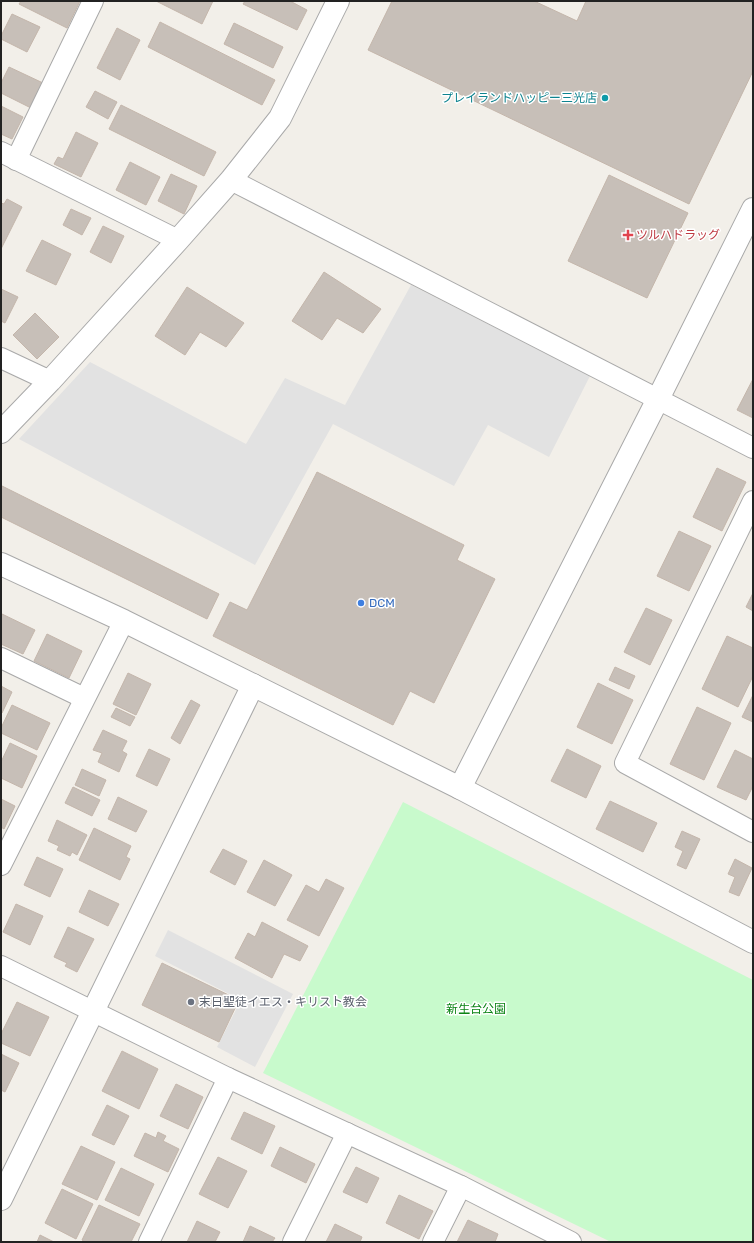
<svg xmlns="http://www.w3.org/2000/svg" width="754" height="1243" viewBox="0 0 754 1243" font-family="Rubik,'Noto Sans JP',sans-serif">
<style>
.park{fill:#c8facc}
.parking{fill:#e2e2e2}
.building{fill:#c7bfb8;stroke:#c4b6ab}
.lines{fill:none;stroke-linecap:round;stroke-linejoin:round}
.minor-casing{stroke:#a9a9a9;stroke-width:22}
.tertiary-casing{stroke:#a9a9a9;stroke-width:24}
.minor{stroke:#fff;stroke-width:20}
.tertiary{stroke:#fff;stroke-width:22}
.culture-dot{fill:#0f9aa8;stroke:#fff;stroke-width:1.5}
.health-dot{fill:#e0444e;stroke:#fff;stroke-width:1.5}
.shop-dot{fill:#3f7fe0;stroke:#fff;stroke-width:1.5}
.worship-dot{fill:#6b7280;stroke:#fff;stroke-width:1.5}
.labels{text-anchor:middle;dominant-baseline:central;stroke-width:3;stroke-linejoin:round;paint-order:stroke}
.culture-label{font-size:12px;fill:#0d838f;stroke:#fff;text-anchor:end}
.health-label{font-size:12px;fill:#be3a42;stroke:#fff;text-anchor:start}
.shop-label{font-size:12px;fill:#366cbe;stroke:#fff;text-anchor:start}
.worship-label{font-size:12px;fill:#5b616d;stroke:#fff;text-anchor:start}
.park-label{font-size:12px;fill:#0c8416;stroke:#fff}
</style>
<rect width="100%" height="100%" fill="#f2efe9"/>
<path class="park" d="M403 802 753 980V1242H611L263 1073Z"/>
<g class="parking">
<path d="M411 285 590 376 549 457 488 425 454 486 333 424 255 565 19 439 90 362 246 444 285 378 345 405Z"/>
<path d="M168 930 293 994 255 1067 217 1047 241 1000 155 956Z"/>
</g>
<g class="building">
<path d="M21 1H80L67 28 19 4Z"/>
<path d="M156 1H213L202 24Z"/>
<path d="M245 1H290L307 10 297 30 243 4Z"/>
<path d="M392 1H534L577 21 586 1H753V71L689 204 368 50Z"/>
<path d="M12 14 40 27 27 52 1 39V36Z"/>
<path d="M160 22 275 80 262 105 148 47Z"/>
<path d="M234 23 283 47 273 68 224 44Z"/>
<path d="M117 28 140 40 120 80 97 68Z"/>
<path d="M9 67 43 83 31 108 1 93V83Z"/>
<path d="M95 91 117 102 108 119 86 107Z"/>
<path d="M121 105 216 152 204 176 109 129Z"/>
<path d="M1 106 23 117 12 139 1 134Z"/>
<path d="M76 132 98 143 81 177 54 164 58 157 63 159Z"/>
<path d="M130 162 160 177 146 205 116 190Z"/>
<path d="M171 174 197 186 184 214 158 201Z"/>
<path d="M609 175 688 213 647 298 568 261Z"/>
<path d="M7 199 22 207 1 249V203L4 204Z"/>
<path d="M71 209 91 218 82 235 63 225Z"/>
<path d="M103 226 124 236 111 263 90 252Z"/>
<path d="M42 240 71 254 56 285 26 271Z"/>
<path d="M324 272 381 309 363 333 337 318 322 340 292 321Z"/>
<path d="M187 287 244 323 226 347 200 332 185 355 155 336Z"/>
<path d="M1 289 18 297 5 323 1 321Z"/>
<path d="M35 313 59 337 37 359 13 335Z"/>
<path d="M753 379V418L737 410Z"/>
<path d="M717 468 746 482 722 531 693 517Z"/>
<path d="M317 472 464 545 457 560 495 579 434 703 410 691 393 725 213 636 230 602 247 610Z"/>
<path d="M2 486 219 594 207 619 1 517V488Z"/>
<path d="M679 531 711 546 689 591 657 576Z"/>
<path d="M753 593V611L746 607Z"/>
<path d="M646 608 672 620 650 665 624 652Z"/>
<path d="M2 614 35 630 23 654 1 644V617Z"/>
<path d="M47 634 82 651 69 678 34 661Z"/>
<path d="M727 636 753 648V676L738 707 702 689Z"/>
<path d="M615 667 635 676 629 689 609 680Z"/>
<path d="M128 673 151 684 136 715 113 704Z"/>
<path d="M598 683 633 700 612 744 577 727Z"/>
<path d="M1 686 12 692 2 713 1 712Z"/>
<path d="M753 695V722L742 717Z"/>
<path d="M191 700 200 705 180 744 171 738Z"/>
<path d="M12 705 50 723 37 750 1 733V728Z"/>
<path d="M697 707 731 723 704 780 670 764Z"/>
<path d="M116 708 135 717 130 726 111 717Z"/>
<path d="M103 730 127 741 122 751 127 754 119 772 98 762 102 753 93 750Z"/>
<path d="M10 743 37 756 22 788 1 778V762Z"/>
<path d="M149 749 170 759 157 786 136 776Z"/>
<path d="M567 749 601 766 586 798 551 781Z"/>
<path d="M735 750 753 759V786L746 800 717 787Z"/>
<path d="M82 769 106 780 99 796 75 785Z"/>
<path d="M73 787 100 800 92 816 65 803Z"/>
<path d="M118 797 147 811 136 832 108 819Z"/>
<path d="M1 799 15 806 4 829 1 827Z"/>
<path d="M610 801 657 823 643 852 596 829Z"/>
<path d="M57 820 87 835 77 855 72 852 70 856 57 850 59 846 48 841Z"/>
<path d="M94 828 131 846 126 857 130 859 120 880 79 860Z"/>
<path d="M682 831 700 839 686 869 677 865 683 851 675 847Z"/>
<path d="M223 849 247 861 235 885 210 872Z"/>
<path d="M37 857 63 869 50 897 24 885Z"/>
<path d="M735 859 752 868 739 896 729 892 735 877 728 874Z"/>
<path d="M264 860 292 875 275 906 247 892Z"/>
<path d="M326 879 344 888 319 936 287 920 306 885 319 892Z"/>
<path d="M89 890 119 904 108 926 79 912Z"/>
<path d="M16 904 43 916 30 945 3 932Z"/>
<path d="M262 922 308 946 300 961 284 954 272 978 235 958 248 933 255 937Z"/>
<path d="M68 927 94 939 77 972 65 966 67 963 54 957Z"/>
<path d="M162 963 239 1000 219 1042 142 1005Z"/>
<path d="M17 1002 49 1017 30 1056 1 1043V1034Z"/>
<path d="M122 1051 158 1069 139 1109 102 1091Z"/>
<path d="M1 1054 19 1063 5 1092 1 1090Z"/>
<path d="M176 1084 203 1097 188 1129 160 1116Z"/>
<path d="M107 1105 129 1116 114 1145 92 1135Z"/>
<path d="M244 1112 275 1126 262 1154 231 1139Z"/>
<path d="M158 1132 166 1136 163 1141 179 1149 168 1172 134 1156 145 1133 156 1138Z"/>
<path d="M81 1146 115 1162 97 1200 62 1184Z"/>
<path d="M280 1147 315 1164 306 1183 271 1166Z"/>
<path d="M218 1157 247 1171 228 1208 199 1194Z"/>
<path d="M356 1167 379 1178 367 1203 343 1192Z"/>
<path d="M121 1168 154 1184 139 1216 105 1200Z"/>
<path d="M62 1189 93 1204 76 1239 45 1223Z"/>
<path d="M399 1195 433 1211 419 1239 386 1223Z"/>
<path d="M99 1205 140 1224 131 1242H85L82 1240Z"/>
<path d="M468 1220 498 1234 495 1242H457Z"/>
<path d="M197 1221 220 1232 215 1242H187Z"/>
<path d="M335 1224 362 1237 360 1242H326Z"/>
<path d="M250 1226 275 1238 272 1242H243Z"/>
<path d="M40 1235 54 1242H37Z"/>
</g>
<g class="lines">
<defs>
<g id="minor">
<path d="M1 152 178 240"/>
<path d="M16 160 93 1"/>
<path d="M231 180 753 448"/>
<path d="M1 358 50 381"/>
<path d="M753 501 625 763 753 832"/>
<path d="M1 658 84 698"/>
<path d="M1 865 124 621"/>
<path d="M1 966 228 1078 461 1186 571 1242"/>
<path d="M149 1242 228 1078"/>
<path d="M293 1242 347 1133"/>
<path d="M433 1242 461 1186"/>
</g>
<g id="tertiary">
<path d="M1 432 50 381 178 240 231 180 280 118 338 1"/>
<path d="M1 564 124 621 460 788 753 942"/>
<path d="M460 788 658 399 753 209"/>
<path d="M1 1199 253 685"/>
</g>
</defs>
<use href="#minor" class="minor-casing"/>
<use href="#tertiary" class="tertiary-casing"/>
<use href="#minor" class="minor"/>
<use href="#tertiary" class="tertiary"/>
</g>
<circle class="culture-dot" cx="605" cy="98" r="4"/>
<path class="health-dot" d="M626 229h4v4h4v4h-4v4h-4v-4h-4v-4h4z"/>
<circle class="shop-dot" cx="361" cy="603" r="4"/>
<circle class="worship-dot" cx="191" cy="1002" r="4"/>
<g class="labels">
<g class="culture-label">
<text x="597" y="98">プレイランドハッピー三光店</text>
</g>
<g class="health-label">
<text x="636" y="235">ツルハドラッグ</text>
</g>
<g class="shop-label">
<text x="369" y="603">DCM</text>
</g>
<g class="worship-label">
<text x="199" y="1002">末日聖徒イエス・キリスト教会</text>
</g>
<g class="park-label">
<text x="476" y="1009">新生台公園</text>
</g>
</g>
<rect width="754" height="1243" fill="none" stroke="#222222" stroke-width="4"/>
</svg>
